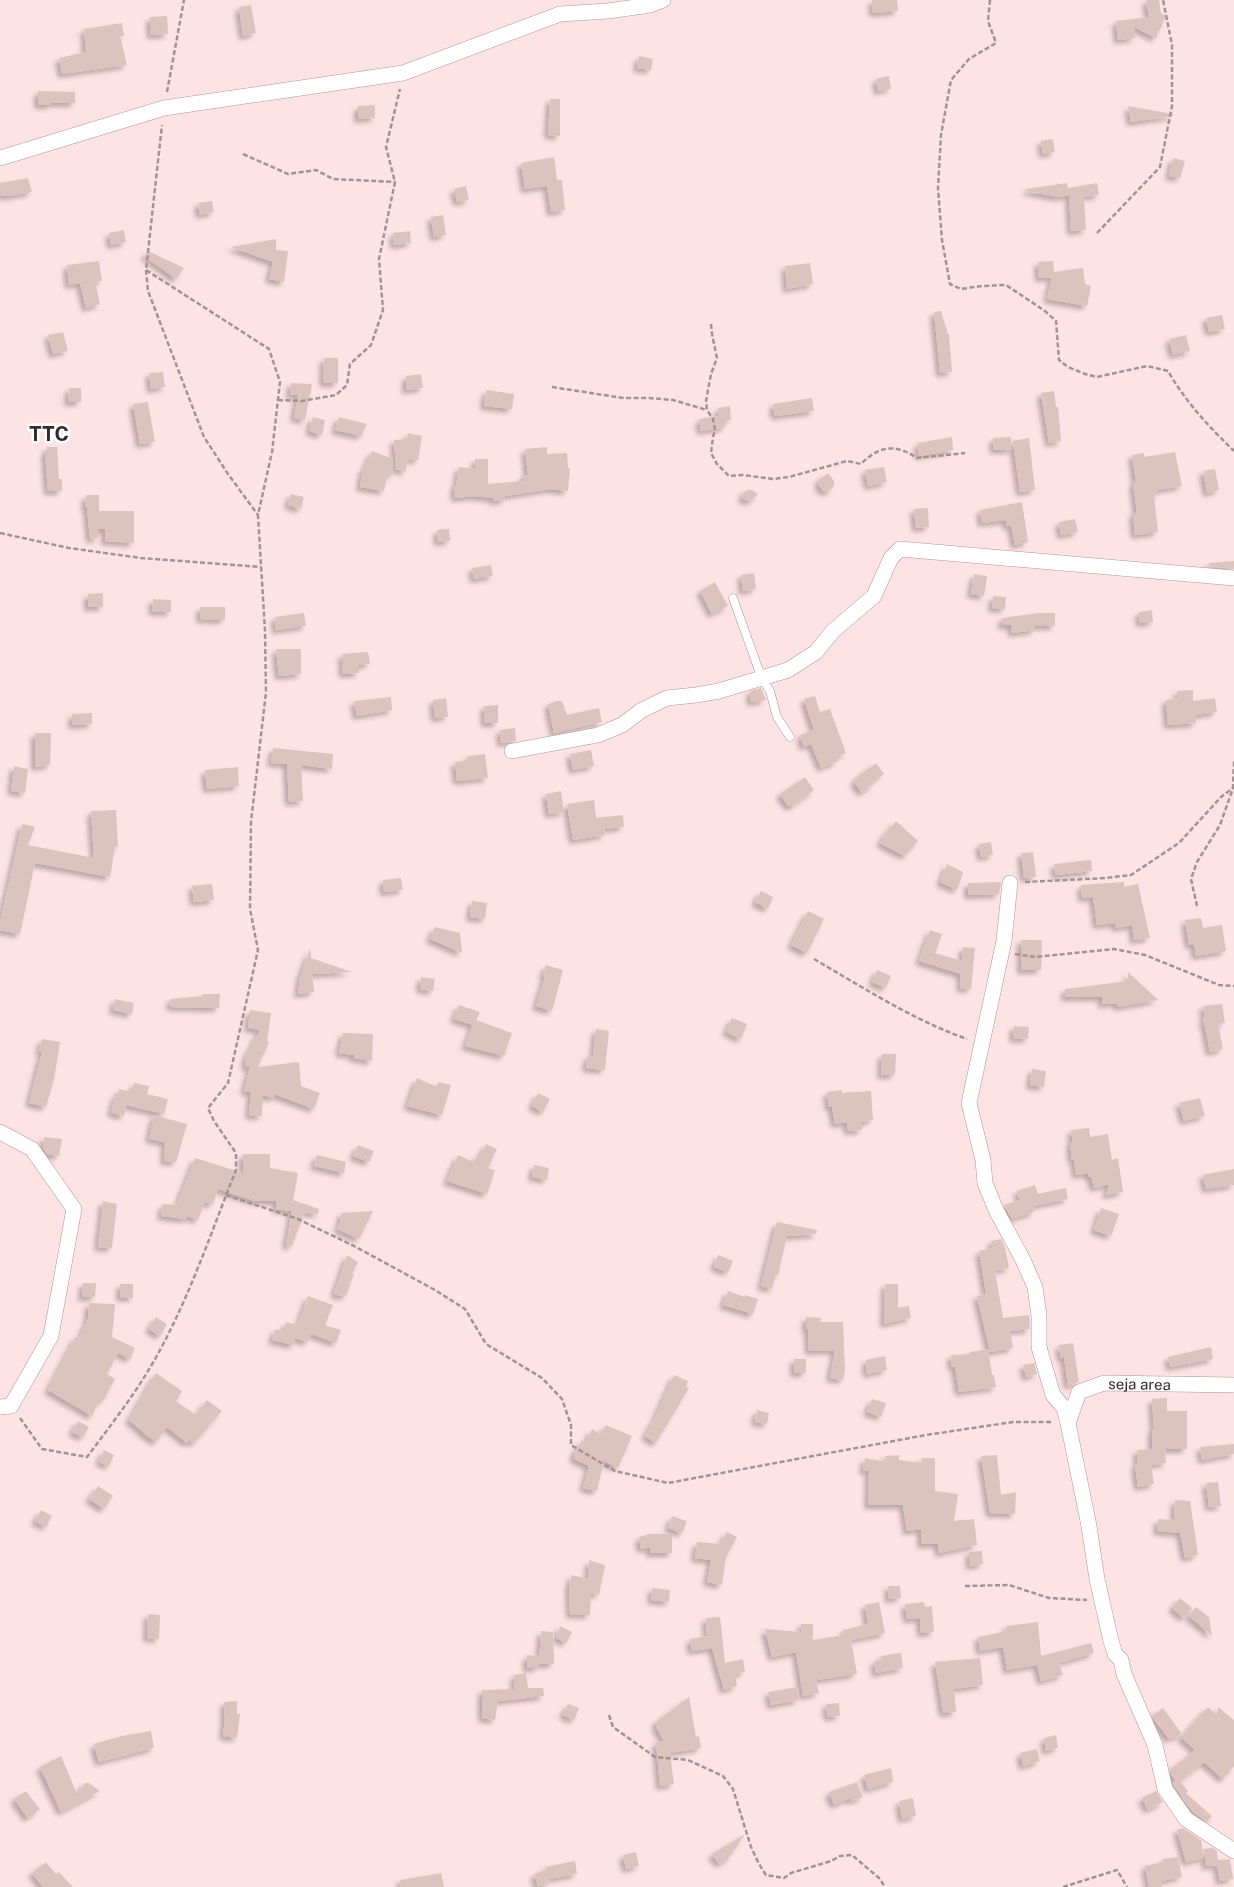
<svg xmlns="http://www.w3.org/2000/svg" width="1234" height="1887" viewBox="0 0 1234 1887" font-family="'Public Sans',sans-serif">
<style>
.building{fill:#ddc3be;filter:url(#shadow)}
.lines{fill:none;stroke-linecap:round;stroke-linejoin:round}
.lane-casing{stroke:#ad9496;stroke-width:9}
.street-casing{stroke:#ad9496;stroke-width:16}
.path{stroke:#a49192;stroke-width:2.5;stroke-dasharray:5 2.5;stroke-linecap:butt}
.lane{stroke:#fff;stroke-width:8}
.street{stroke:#fff;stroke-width:15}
.labels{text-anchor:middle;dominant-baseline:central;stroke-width:5;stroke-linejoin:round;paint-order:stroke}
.street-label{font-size:15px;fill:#342a2b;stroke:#fff}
.district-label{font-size:20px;font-weight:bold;fill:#342a2b;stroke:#fff}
</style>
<defs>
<filter id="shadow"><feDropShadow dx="-4" dy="4" stdDeviation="2.5" flood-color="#0004"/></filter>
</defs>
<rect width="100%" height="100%" fill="#fee3e5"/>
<g class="building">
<path d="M872 0H897L898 11 873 13Z"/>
<path d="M1146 0H1159L1161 13 1166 16 1156 38 1134 27 1135 38 1118 40 1116 21 1149 17Z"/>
<path d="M251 5 256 33 243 36 239 7Z"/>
<path d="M167 16 168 34 151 35 150 17Z"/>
<path d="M122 23 124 36H120L127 65 62 74 59 58 86 52 84 29Z"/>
<path d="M639 56 653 59 651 70 637 68Z"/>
<path d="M889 76 891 89 878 91 876 79Z"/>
<path d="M38 91 75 92V103H51V105H38Z"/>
<path d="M550 99H560V136L548 135Z"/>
<path d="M375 105V118L358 119V106Z"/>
<path d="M1128 106 1173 114V116L1131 122Z"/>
<path d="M1053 139 1055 152 1043 154 1041 141Z"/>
<path d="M554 157 557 180H562L565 210 551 212 547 186 525 189 521 163Z"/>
<path d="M1173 158 1185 161 1180 178 1169 176Z"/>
<path d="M28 178 32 192 10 196 0 195V183Z"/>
<path d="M1067 183 1068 189V188L1097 183 1099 195 1084 197 1086 230 1071 231 1069 195 1058 197 1026 191V189Z"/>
<path d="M466 186 469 200 457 202 454 189Z"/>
<path d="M212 201 214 212 200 215 198 203Z"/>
<path d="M443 215 446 235 434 237 431 217Z"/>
<path d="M124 230 126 242 111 245 109 233Z"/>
<path d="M410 231 411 243 394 245 393 233Z"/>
<path d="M276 239V250L288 251 284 282 269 279 273 262 231 247Z"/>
<path d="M148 251 184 268 176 279 145 256Z"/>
<path d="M99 261 102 281 95 282 100 304 86 308 80 283 69 285 67 265Z"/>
<path d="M1053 261 1054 272 1083 268 1085 284 1091 286 1087 306 1047 299 1052 277 1039 278 1038 262Z"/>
<path d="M810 263 813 284 787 289 785 266Z"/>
<path d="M941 311 948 334H949L952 372 940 373 934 312Z"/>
<path d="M1222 315 1225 329 1209 332 1206 318Z"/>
<path d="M63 332 68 351 53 354 48 335Z"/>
<path d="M1186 335 1190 351 1173 355 1169 339Z"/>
<path d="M324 358H338V383H323Z"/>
<path d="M163 372 165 387 151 389 149 373Z"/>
<path d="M421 374 423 388 406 390V376Z"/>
<path d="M291 383 312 384 305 420 294 418 298 395H290Z"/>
<path d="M69 388H81V402H68Z"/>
<path d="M486 390 514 394 512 409 484 406Z"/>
<path d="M1054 391 1056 407H1058L1061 441 1049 443 1041 393Z"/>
<path d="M812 398 814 411 775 416 773 404Z"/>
<path d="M148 402 155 442 140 444 133 404Z"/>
<path d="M730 406 731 420H725L726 427 701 431 699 419 719 416 718 408Z"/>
<path d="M313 417 325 420 322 435 309 431Z"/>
<path d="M339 417 367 424 361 436 335 430Z"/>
<path d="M408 433 422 436 418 460 409 459 405 472 396 469 394 440 407 439Z"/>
<path d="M952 437 953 450 919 456 918 443Z"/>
<path d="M1011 437 1012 449 994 450 993 438Z"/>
<path d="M1029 438 1035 490 1020 492 1013 441Z"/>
<path d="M47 447H57L59 479H62V491H48L45 452H47Z"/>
<path d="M547 447V454L567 453 568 468H570L568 491 550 489 505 496V500L494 501 493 498 474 496 455 498 454 486H456L459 467 475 469V459H488V484L523 481V475H528L525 449Z"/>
<path d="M372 451 393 459V475H387L384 491 360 487 363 468H365Z"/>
<path d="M1175 452 1182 486 1158 490V494L1154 495 1158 532 1135 535 1133 513H1137L1133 483 1136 482 1132 455 1144 453V457Z"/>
<path d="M884 467 887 482 868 486 865 470Z"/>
<path d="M1215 469 1219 490 1207 493 1203 471Z"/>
<path d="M828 473 834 481V485L830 491 826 492 822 490 818 483 820 479Z"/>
<path d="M750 489 758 494 751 501H747L742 498 744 492Z"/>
<path d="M291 494 304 497 301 509 288 505Z"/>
<path d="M86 495H99V511H134V543L105 541V529H98V538L90 539 87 507H85Z"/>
<path d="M1022 502 1028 542 1015 545 1011 525 1007 526 1006 520 982 523 980 510Z"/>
<path d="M928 508 929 527 916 528 914 509Z"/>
<path d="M1075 519 1078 532 1061 535 1059 522Z"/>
<path d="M449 529 450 541 438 542 437 530Z"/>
<path d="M1234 561V569L1209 566V563Z"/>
<path d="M491 565 493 576 474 579 472 568Z"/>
<path d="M754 573 756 589 743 591 741 575Z"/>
<path d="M974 574 987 576 984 596 971 594Z"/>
<path d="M715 582 728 606 712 614 700 591Z"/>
<path d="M103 593V607H88V594Z"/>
<path d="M993 596 1006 597 1005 609 992 608Z"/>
<path d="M153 599 171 600V612L152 611Z"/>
<path d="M200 607H225V620L200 619Z"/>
<path d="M1152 610 1153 622 1140 623 1139 612Z"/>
<path d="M304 613 306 626 276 630 275 617Z"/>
<path d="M1039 613H1055V626H1034L1035 630 1012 633 1011 625H1002V618Z"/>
<path d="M276 649H301V674L279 676Z"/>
<path d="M368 652 370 664 359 665V673L343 674 342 654Z"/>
<path d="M761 688 766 700 751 702 750 691Z"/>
<path d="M1193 690V701L1215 698 1217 712 1196 715V723L1168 725 1166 700 1177 698V691Z"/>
<path d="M815 696 820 712 830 709 846 753 836 757 838 761 821 768 811 744 804 747 800 735 814 730 804 699Z"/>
<path d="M391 697 392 710 357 716 354 701Z"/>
<path d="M446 698 448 717 435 718 433 700Z"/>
<path d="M557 701H562L567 715 599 708 602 722 554 733 548 704Z"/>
<path d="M498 705V723H485L484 706Z"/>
<path d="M92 713V724L72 725V714Z"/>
<path d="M515 728 516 741 501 743 500 730Z"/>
<path d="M35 733H51L50 765 35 767Z"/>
<path d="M273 748 333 754 332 769 301 765 303 801 289 802 287 764 271 763Z"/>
<path d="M591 750 594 766 573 770 570 754Z"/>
<path d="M485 754 488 778 457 781 455 762 468 760V756Z"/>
<path d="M876 763 884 774 872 782 874 784 862 793 854 782 857 779 856 778Z"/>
<path d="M14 766 28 769 25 793 11 791Z"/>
<path d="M238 767 239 786 207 789 205 770Z"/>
<path d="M805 777 814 790 793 806H788L780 794Z"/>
<path d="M561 791 564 812 549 814 546 794Z"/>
<path d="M594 800 596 818 623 815 624 827 604 829 605 835 573 840 567 804Z"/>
<path d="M116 810 118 846 115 847 110 877 35 863 20 934 0 930V923L22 824 35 827 28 845 94 858 91 811Z"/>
<path d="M896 821 918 841 905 856 880 843 885 834Z"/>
<path d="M991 842 993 855 981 857 979 844Z"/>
<path d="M1033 852 1036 877 1024 878 1021 853Z"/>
<path d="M1091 860 1092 871 1056 875 1054 864Z"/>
<path d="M947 864 963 872 957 890 940 882Z"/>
<path d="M401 878 403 890 384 892 383 880Z"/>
<path d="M1001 882 999 894 968 895V883Z"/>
<path d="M1124 882V887L1138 884 1150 938 1134 940 1132 925 1116 928 1115 923 1097 925 1093 897 1082 898 1081 885Z"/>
<path d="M212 884 214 900 194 902 192 886Z"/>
<path d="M761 891 773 897 768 909 755 902Z"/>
<path d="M472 901 487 903 485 919 470 917Z"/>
<path d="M808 911 824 919 807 953 791 945Z"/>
<path d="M1201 918 1203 928 1222 925 1226 951 1196 956 1194 944 1189 945 1185 920Z"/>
<path d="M435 927 460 933 462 953 430 939Z"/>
<path d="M930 930 942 934 935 953 962 961 963 947 975 948 971 989 960 988 961 974 919 961Z"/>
<path d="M1021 940H1042L1041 970H1021Z"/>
<path d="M310 948 311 958 352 972 312 974 314 992 298 994 300 978Z"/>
<path d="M546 965 563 970 552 1011 536 1006 545 977 543 976Z"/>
<path d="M877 970 891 976 886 988 872 982Z"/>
<path d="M1128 972 1158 1000 1118 1007 1117 1003 1102 1004V997H1065V989L1128 981Z"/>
<path d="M421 977 435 979 433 991 420 989Z"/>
<path d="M203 994H220L219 1008 171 1007 170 999 203 996Z"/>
<path d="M115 999 134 1003 132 1014 113 1010Z"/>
<path d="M1222 1004 1225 1023 1218 1024 1223 1049 1210 1052 1203 1018 1205 1017 1203 1006Z"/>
<path d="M459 1005 480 1012 476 1020 512 1033 504 1056 465 1046 473 1025 454 1019Z"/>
<path d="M250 1010 271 1013 267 1041 269 1042 258 1067 299 1062 301 1086 320 1093 314 1109 274 1094V1098L263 1095 262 1116 249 1115 251 1092 244 1091 250 1067H257L245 1066 246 1057 260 1030 248 1028Z"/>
<path d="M732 1018 747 1024 741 1039 726 1032Z"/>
<path d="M1014 1026 1029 1027 1028 1039 1013 1038Z"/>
<path d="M596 1029 609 1031 605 1070 586 1068 588 1056H593Z"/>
<path d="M343 1033 373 1034 372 1061 354 1058V1055L339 1053Z"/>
<path d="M42 1039 60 1042 54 1079 46 1107 29 1103 42 1052 39 1051Z"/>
<path d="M882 1054H896L895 1075H881Z"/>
<path d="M1032 1069 1046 1071 1044 1087 1030 1085Z"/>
<path d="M417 1078 437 1087 438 1082 451 1085 442 1115 407 1106Z"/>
<path d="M134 1083 149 1086 147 1094 168 1099 164 1114 126 1105 124 1116 111 1113 115 1096H118L119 1089 132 1092Z"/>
<path d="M842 1090V1093L871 1091 873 1120 862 1122V1130L848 1131 847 1122 835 1124 832 1107H829L827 1092Z"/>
<path d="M538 1093 550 1099 543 1112 532 1106Z"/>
<path d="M1200 1098 1205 1116 1184 1121 1179 1103Z"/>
<path d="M154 1115 187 1124 176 1162 164 1161 165 1142 149 1139Z"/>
<path d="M1089 1128 1090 1137 1108 1134 1112 1160 1118 1158 1123 1192 1106 1195 1109 1184 1094 1188 1091 1176 1088 1177V1173L1076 1175 1074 1159 1072 1160 1070 1142H1073L1071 1130Z"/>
<path d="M44 1137 62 1139 59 1156 47 1154 43 1148Z"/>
<path d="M486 1144 497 1149 488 1168 495 1170 487 1194 447 1181 458 1155 474 1162 478 1155 480 1156Z"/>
<path d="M358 1145 374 1151 369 1162 353 1156Z"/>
<path d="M243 1154H270V1168L298 1173 293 1200 319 1209 318 1214 305 1212 292 1246 286 1245 292 1211 276 1209 277 1201H255L218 1189 213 1204 205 1202 198 1220 187 1216 186 1219 161 1216 163 1204 177 1205 195 1158 243 1173Z"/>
<path d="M317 1155 346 1162 344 1173 314 1166Z"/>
<path d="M534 1165 549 1168 547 1180 532 1177Z"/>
<path d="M1234 1169V1185L1206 1189 1203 1175Z"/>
<path d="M1035 1185 1038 1194 1066 1188 1068 1199 1033 1206 1034 1212 1012 1219 1004 1205 1020 1200 1017 1191Z"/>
<path d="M103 1201 117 1204 112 1248 98 1247Z"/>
<path d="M1101 1208 1119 1214 1111 1236 1094 1230Z"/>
<path d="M373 1211 359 1239 337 1229 340 1223 341 1213Z"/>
<path d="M777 1222 817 1230 816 1234 787 1236 778 1275 776 1274 772 1289 761 1286Z"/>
<path d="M1001 1239 1005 1247 1009 1268 995 1271 1003 1318 1029 1315 1030 1329 1010 1331 1013 1348 990 1352 977 1296 986 1294 979 1251 993 1248 991 1241Z"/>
<path d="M347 1255 358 1262 352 1274H354L346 1296 341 1295 340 1296 334 1294Z"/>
<path d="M718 1255 733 1261 728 1272 714 1267Z"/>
<path d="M83 1283H96L95 1297H82Z"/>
<path d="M120 1284H133V1298L120 1297Z"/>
<path d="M885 1284H898V1308L909 1306 911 1318 884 1324Z"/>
<path d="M728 1291 745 1297V1295L758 1299 753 1314 723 1305Z"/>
<path d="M308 1296 333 1305 325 1325 341 1330 336 1343 311 1334 308 1342 295 1338 294 1345 272 1340 275 1329 284 1331 286 1322 298 1325Z"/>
<path d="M89 1303 115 1304 112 1337 135 1348 130 1359 118 1353 107 1374 115 1379 103 1401 100 1399 92 1416 48 1390 76 1336 80 1338 88 1318Z"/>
<path d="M156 1317 167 1324 160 1336 149 1329Z"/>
<path d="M806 1317 821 1318 820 1322H843L845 1370 843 1380 830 1378 835 1350 809 1351 808 1329H806Z"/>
<path d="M1073 1343 1079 1382 1068 1386 1064 1357 1061 1358 1059 1345Z"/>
<path d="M1211 1347 1213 1359 1170 1367 1168 1357Z"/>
<path d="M988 1349 992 1375H994L996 1387 959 1392 955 1367H952L951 1355 970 1354V1352Z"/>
<path d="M885 1356 887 1370 867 1374 866 1360Z"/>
<rect x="794" y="1359" width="12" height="14"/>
<path d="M1034 1363 1037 1374 1026 1377 1023 1365Z"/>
<path d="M156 1373 182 1391 176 1401 196 1415 207 1400 222 1411 194 1443 189 1440 187 1443 167 1427 156 1442 143 1433V1432L129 1420Z"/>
<path d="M674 1375 688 1381 686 1387 689 1388 656 1443 645 1436 654 1420Z"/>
<path d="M1167 1398V1411H1187V1449H1165L1166 1463 1151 1465 1154 1484 1138 1487 1135 1464H1138L1137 1450 1152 1449V1429H1154L1152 1399Z"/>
<path d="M872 1399 886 1403 881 1417 867 1412Z"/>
<path d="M757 1410 769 1413 767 1424 755 1422Z"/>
<path d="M78 1421 89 1427 83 1437 72 1432Z"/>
<path d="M606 1425 632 1436 618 1468 604 1461 597 1491 583 1488 589 1466 574 1459V1454L582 1440 585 1442 592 1429 600 1434Z"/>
<path d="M1234 1444V1454L1202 1460 1200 1447Z"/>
<path d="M104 1450 114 1455 109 1466 99 1462Z"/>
<path d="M899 1455V1460L922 1463V1458H935V1491L958 1494 954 1521 974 1519 977 1545 939 1553 938 1544H921V1529L907 1531 903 1505H868L869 1471 863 1470 865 1458 886 1462 885 1456Z"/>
<path d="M997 1455 1001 1495 1016 1492 1015 1514 990 1513 981 1456Z"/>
<path d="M1218 1482 1221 1506 1209 1507 1206 1483Z"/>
<path d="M98 1486 113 1496 104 1509 89 1499Z"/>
<path d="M1175 1500 1190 1501 1198 1555 1185 1558 1180 1533 1157 1531 1158 1519 1174 1520Z"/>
<path d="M41 1510 52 1516 46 1527 35 1521Z"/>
<path d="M672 1516 687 1521 682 1533 668 1528Z"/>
<path d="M727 1532 737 1537 726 1557 722 1585 707 1582 711 1560 695 1558 697 1542 720 1544Z"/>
<path d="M650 1534H672V1553H650V1547L641 1549 639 1537Z"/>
<path d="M982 1551 983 1564 970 1566 969 1552Z"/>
<path d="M589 1560 605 1565 599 1595 591 1593 590 1615 570 1614 569 1585 572 1575 588 1579Z"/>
<path d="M888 1586H900L901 1598 889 1599Z"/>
<path d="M652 1588 670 1590 669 1602 651 1600Z"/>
<path d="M1180 1598 1192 1608 1184 1618 1172 1608Z"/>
<path d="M879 1602 885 1633 851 1640 857 1674 816 1680 819 1693 803 1696 796 1652 772 1657 765 1629 801 1632V1624H813V1640L844 1635 843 1630 868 1624 865 1605Z"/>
<path d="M924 1602 925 1607 932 1606 934 1632 921 1633 920 1618 907 1619 905 1604Z"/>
<path d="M1196 1607 1209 1617 1212 1636 1189 1616Z"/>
<path d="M148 1614 160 1615 159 1639 147 1638Z"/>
<path d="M720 1617 725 1663 743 1659 745 1672 735 1674 737 1686 724 1690 712 1648 692 1651 690 1639 707 1636 706 1618Z"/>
<path d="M1038 1622 1041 1656 1091 1643 1094 1653 1059 1663 1063 1675 1041 1681 1037 1665 1007 1670 1003 1647 980 1651 978 1637 1007 1631 1006 1626Z"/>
<path d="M560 1626 572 1632 566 1643 556 1638Z"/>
<path d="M541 1631 553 1632 554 1664H539Z"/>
<path d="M901 1653 903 1668 876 1673 874 1661 882 1660 881 1656Z"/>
<path d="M527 1655 539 1656 538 1668H527Z"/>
<path d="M980 1658 983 1685 954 1689 956 1712 943 1713 935 1662Z"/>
<path d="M526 1673 528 1688H543L544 1696 498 1701 495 1720 482 1718V1690L515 1689 514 1675Z"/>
<path d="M797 1687 799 1700 771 1705 768 1692Z"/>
<path d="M689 1697 696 1737 699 1736 701 1748 670 1753 674 1784 660 1786 656 1742 664 1741 656 1727V1722Z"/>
<path d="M237 1701V1714H240L237 1738 223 1736 225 1719 224 1702Z"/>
<path d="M839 1703 840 1716 828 1717 826 1704Z"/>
<path d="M568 1704 579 1708 574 1720 563 1715Z"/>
<path d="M1208 1707 1217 1715 1218 1707 1234 1720V1766L1223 1779 1204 1762 1180 1781 1188 1791 1186 1793 1212 1816 1207 1822 1193 1812 1174 1785 1173 1782 1176 1781 1172 1776 1170 1770 1195 1750 1181 1737Z"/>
<path d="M1163 1708 1182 1734 1169 1739 1153 1718 1152 1716Z"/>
<path d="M151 1731 154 1748 99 1762 94 1744 122 1736Z"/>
<path d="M1056 1735 1058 1748 1046 1751 1044 1738Z"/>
<path d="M1037 1749 1040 1761 1023 1766 1020 1753Z"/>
<path d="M61 1756 77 1794 85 1783H89L100 1791 61 1812 40 1767Z"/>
<path d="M891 1768 893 1782 868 1789 864 1775Z"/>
<path d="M857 1782 863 1797 851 1801 850 1798 834 1805 829 1792Z"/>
<path d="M26 1791 40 1809 28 1818 14 1799Z"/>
<path d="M1156 1791 1163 1802 1148 1810 1142 1798Z"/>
<path d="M913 1798 916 1816 902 1819 899 1801Z"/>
<path d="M1183 1828 1201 1840 1204 1858 1186 1862 1177 1830Z"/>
<path d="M745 1834 728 1859 719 1864 712 1854Z"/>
<path d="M1212 1848 1217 1851 1218 1860 1230 1859 1233 1879 1220 1881 1217 1865 1206 1866 1204 1849Z"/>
<path d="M636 1852 639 1866 626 1869 623 1855Z"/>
<path d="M1178 1857 1182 1877 1161 1881 1162 1887H1149L1145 1866 1163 1862 1162 1859Z"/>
<path d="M575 1861 577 1874 550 1879 545 1867Z"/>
<path d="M46 1862 56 1874 59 1872 73 1887H43L32 1873Z"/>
<path d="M546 1870 550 1882 538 1886 534 1874Z"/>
<path d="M441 1873 444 1887H401L400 1880Z"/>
</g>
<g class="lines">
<defs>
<path id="lane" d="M733 598 762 679 770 691 777 717 790 737"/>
<g id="street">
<path d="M0 158 164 108 403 73 560 14 608 11 650 5 663 0"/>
<path d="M512 751 598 735 622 725 642 710 667 698 696 695 719 691 788 670 816 652 833 631 874 596 891 558 900 549 1234 578"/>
<path d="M1010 883 1004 941 969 1103 983 1160 985 1183 996 1210 1023 1260 1035 1287 1039 1316V1347L1053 1395 1064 1408 1068 1423 1089 1526 1097 1579 1111 1641 1115 1654 1121 1660 1124 1674 1155 1745 1165 1789 1186 1819 1234 1851"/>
<path d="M0 1132 32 1149 74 1209 51 1336 11 1406 0 1407"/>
<path id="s1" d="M1068 1423 1079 1392 1104 1383 1234 1385"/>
</g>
</defs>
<use href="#lane" class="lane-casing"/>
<use href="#street" class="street-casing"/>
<g class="path">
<path d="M990 0 988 21 996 43 969 59 951 80 941 135 938 188 942 240 950 284 961 289 982 286 1006 285 1045 311 1056 321 1059 360 1068 367 1085 374 1097 377 1147 366 1168 371C1185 401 1209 427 1234 451"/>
<path d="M167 92 184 0"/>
<path d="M243 154 288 174 316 170 333 179 395 182"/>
<path d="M1097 233 1160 167 1172 106V45L1163 0"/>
<path d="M146 270 148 291 204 437 228 474 258 515"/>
<path d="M711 324 712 334 717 358 711 374 706 401 707 410 713 419 715 430 713 437 711 453 717 464 729 476 743 475 773 479 789 477 847 461 861 464C879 446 895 443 917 458L965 453"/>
<path d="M552 387 623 398H649L673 400 707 410"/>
<path d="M278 400 302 401 336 395 347 385 350 364 371 345 383 310 379 259 395 182 386 147 400 89"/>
<path d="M0 533 69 548 141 558 261 567"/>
<path d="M1025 882 1105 878 1131 875 1179 843 1221 797 1233 788"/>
<path d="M1197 906 1191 879 1197 862 1220 825 1233 788 1234 761"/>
<path d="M1015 954 1035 957 1114 949 1145 955 1219 985 1234 986"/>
<path d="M814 959C864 988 913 1020 967 1039"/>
<path d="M226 1195 298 1219 354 1246 435 1290 465 1309 486 1344 542 1378 562 1399 571 1425V1445L615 1471 668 1483 926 1435 1013 1422H1052"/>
<path d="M20 1418 42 1449 87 1457C113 1422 140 1388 160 1350 191 1293 212 1230 236 1170V1153L214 1121 208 1108 228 1083 258 950 250 909 251 822 266 692 265 631 258 515 272 452 280 382 269 349 146 270 162 125"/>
<path d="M965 1586 1009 1585 1049 1598 1087 1600"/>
<path d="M609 1715 613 1727 655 1757 688 1760 723 1776 733 1789 751 1847 759 1864 766 1875 784 1878 791 1873 831 1861 840 1856 852 1855 879 1878 885 1887"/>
<path d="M1063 1887 1117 1870 1127 1887"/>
</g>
<use href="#lane" class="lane"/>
<use href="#street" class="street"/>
</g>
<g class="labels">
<g class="street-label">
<text stroke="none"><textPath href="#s1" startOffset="95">seja area</textPath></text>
</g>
<g class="district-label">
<text x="49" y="434">TTC</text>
</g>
</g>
</svg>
